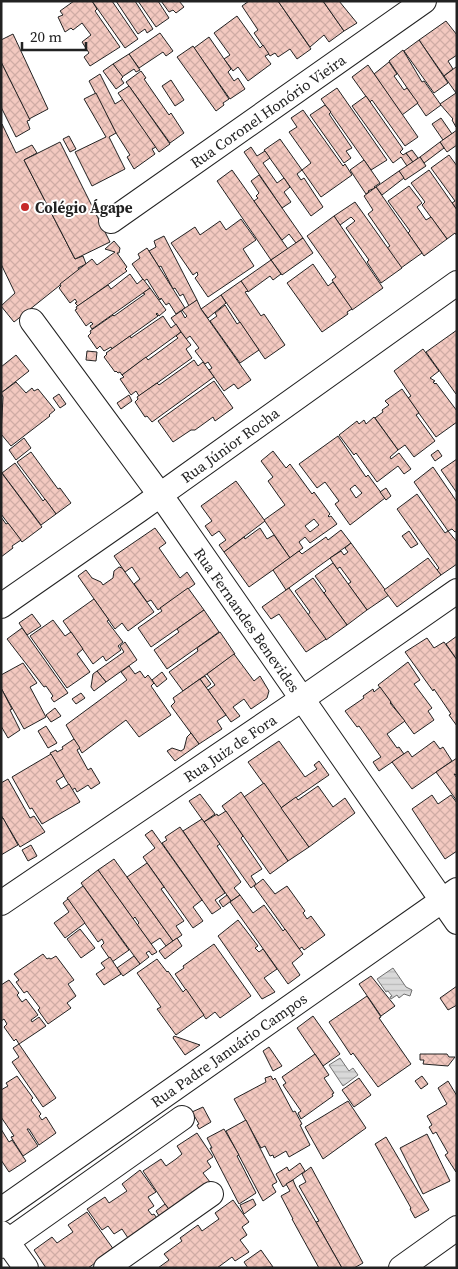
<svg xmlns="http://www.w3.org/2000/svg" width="458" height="1269" viewBox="0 0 458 1269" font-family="'Source Serif 4',serif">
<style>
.water{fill:url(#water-rules);stroke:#6f6f6f}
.building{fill:url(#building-cross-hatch);stroke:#222;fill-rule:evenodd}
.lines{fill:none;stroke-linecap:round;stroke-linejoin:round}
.minor-casing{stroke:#222;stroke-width:26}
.minor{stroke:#fff;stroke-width:24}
.poi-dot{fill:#c62828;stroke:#fff;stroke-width:2}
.labels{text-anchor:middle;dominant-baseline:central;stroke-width:4;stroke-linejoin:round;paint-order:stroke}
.street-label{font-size:15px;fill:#222;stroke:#fff}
.poi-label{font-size:15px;font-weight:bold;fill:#222;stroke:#fff;text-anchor:start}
</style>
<defs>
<pattern id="water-rules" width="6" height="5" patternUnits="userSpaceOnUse" patternTransform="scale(1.25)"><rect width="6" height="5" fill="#d9d9d9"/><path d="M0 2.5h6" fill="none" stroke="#bababa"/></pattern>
<pattern id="building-cross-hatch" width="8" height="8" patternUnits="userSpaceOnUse" patternTransform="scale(1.25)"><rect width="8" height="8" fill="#f3c9c0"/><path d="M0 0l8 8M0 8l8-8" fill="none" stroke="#d0aca5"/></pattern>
</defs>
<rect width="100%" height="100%" fill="#fff"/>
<g class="water">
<path d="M393 968 406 987 412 990 410 996 404 994 399 998 397 995 391 999 390 997 392 996 388 991 386 992 377 979Z"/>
<path d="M340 1058 349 1071 353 1068 358 1075 343 1086 329 1065Z"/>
</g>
<g class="building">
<path d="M74 1H92L97 9 95 11 120 47 90 66 84 57 89 53 82 42 91 35 82 23 73 30 71 28 65 32 58 17 63 15 60 11Z"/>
<path d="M92 1H112L138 39 125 48Z"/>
<path d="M116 1H135L153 29 147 33 145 29 138 34Z"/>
<path d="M138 1H158L169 18 156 27Z"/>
<path d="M161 1H179L184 7 176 13 173 10 169 12Z"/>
<path d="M249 1H278L311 49 297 59 290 49 278 57 275 53 270 56 254 33 258 30 242 6Z"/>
<path d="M278 1H323L344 31 329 42 324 35 310 47Z"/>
<path d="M323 1H339L357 23 344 31Z"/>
<path d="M237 16 260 48 263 45 269 54 265 56 271 64 248 81 238 67 233 71 231 68 224 59 230 55 214 33Z"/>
<path d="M446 21 457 35V55L448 61 453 69 444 76 419 40Z"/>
<path d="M160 33 173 51 166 56 163 52 139 68 129 54Z"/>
<path d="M13 34 48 109 29 119 1 62V40Z"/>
<path d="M209 37 231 69 228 72 234 81 238 78 245 89 230 99 194 48Z"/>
<path d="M419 40 448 83 434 93 404 51Z"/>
<path d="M193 46 229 99 223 103 224 105 216 111 177 57Z"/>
<path d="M403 50 422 82 424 81 441 105 426 116 389 61Z"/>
<path d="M129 54 140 70 136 72 134 69 122 77 113 64Z"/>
<path d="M1 62 30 120 27 121 30 129 16 137 1 107Z"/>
<path d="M389 62 397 74 394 76 404 90 407 88 418 103 402 115 374 74Z"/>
<path d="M113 64 123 77 121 79 124 83 116 89 103 71Z"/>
<path d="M368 65 418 137 405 146 372 100 370 102 352 77Z"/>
<path d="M456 67H457L456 93 444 76Z"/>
<path d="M141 71 146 78 144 79 169 115 171 113 184 133 170 143 126 82Z"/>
<path d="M100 74 115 104 123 99 156 147 152 149 155 154 134 169 127 157 130 155 116 133 89 81Z"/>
<path d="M171 80 184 100 175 106 162 86Z"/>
<path d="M129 86 170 144 159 152 118 93Z"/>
<path d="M337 88 387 160 371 170 321 99Z"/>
<path d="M96 93 116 133 109 137 125 169 92 186 75 152 106 137 84 99Z"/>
<path d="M456 93H457L456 127 452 120 453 119 440 104Z"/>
<path d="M366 96 403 149 400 152 403 155 406 153 413 162 407 166 401 157 393 163 352 106Z"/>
<path d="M325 105 331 112 329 114 352 148 346 151 351 158 344 163 310 115Z"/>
<path d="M303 110 343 166 345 164 352 175 321 197 302 170 311 163 289 132 297 127 291 118Z"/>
<path d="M441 118 452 134 443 140 432 124Z"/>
<path d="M2 124 16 153 32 145 37 153 24 160 75 259 83 256 86 264 78 268 79 270 14 322 1 306 15 293 1 264Z"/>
<path d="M457 130V145L447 152 440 142Z"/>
<path d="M69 136 76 149 70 152 63 139Z"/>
<path d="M280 139 302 170 297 174 301 180 304 178 323 207 311 216 264 150Z"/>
<path d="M60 142 110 242 75 259 24 160Z"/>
<path d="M440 142 444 148 424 163 420 157Z"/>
<path d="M251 147 257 156 265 151 270 158 263 163 277 183 284 178 290 187 284 192 291 202 282 208 244 152Z"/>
<path d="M412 150 418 158 413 162 406 153Z"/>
<path d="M449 155 457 166V210L452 203 455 201 431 168Z"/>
<path d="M420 157 426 166 405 180 399 171Z"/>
<path d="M364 160 380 183 374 187 375 188 368 191 369 192 366 194 350 170Z"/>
<path d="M232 170 288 249 271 260 217 181Z"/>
<path d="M429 170 457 210V236L455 233 447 239 422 205 425 202 411 183Z"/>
<path d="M399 171 404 178 382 195 376 187Z"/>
<path d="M259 175 303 238 296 243 289 234 282 240 254 201 258 198 256 196 259 193 251 181Z"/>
<path d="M409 186 422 203 417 207 426 220 431 217 447 239 424 256 408 233 410 231 388 201Z"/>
<path d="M376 187 422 253 401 268 387 248 390 246 368 214 373 210 364 196Z"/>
<path d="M355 202 402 268 381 283 367 262 369 260 346 228 355 221 351 217 340 225 334 216Z"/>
<path d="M334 216 383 288 352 310 332 280 336 277 307 236Z"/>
<path d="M241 219 256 240 243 249 254 266 208 297 195 278 198 275 197 272 193 275 171 243 195 227 200 235 220 221 226 230Z"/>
<path d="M164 236 197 300 189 306 183 294 180 296 175 288 173 289 161 266 159 267 149 251 156 247 154 241Z"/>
<path d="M303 238 313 253 282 275 271 260Z"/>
<path d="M114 241 120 248 119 253H117L127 267 125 269 127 271 78 306 75 303 77 302 75 299 70 303 59 288 61 286 60 284 92 259 97 265 115 252 105 249Z"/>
<path d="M147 248 185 308 176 314 169 303 166 305 161 298 160 300 147 279 144 281 132 264 140 258 138 254Z"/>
<path d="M271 260 281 274 273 280 270 276 248 292 241 281Z"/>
<path d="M313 264 328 286 333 282 352 309 347 312 348 314 322 332 287 283Z"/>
<path d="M130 274 137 284 143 279 150 288 92 329 90 326 93 324 91 322 86 326 75 310 77 309 76 307 108 285 111 289Z"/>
<path d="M241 281 248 291 245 292 261 316 264 314 285 345 265 359 221 295Z"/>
<path d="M150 288 166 310 159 316 157 313 156 314 158 316 112 349 111 347 104 351 100 346 97 349 88 336 91 333 90 331 113 315 114 316 145 294 143 293Z"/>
<path d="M221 295 226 303 208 318 201 309Z"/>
<path d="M197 300 201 309 251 380 238 389 234 384 224 391 209 370 212 368 208 362 205 364 195 351 199 348 190 336 186 339 171 318 181 311 185 318 187 316 182 310Z"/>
<path d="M225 305 237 324 240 322 259 350 240 363 210 321 217 316 215 313Z"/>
<path d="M163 316 171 328 176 324 181 332 122 375 120 372 118 373 116 371 115 372 104 357 107 354 106 353 130 336 131 338Z"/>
<path d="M457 330V394H456L426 352Z"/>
<path d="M181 332 191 345 186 349 192 358 139 396 136 391 131 395 120 379 124 377 122 375 146 357 148 360 178 338 176 336Z"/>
<path d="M423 349 439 371 430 378 435 381 433 382 435 384 436 383 457 411V422L436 437 408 398 411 396 394 371Z"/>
<path d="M87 351 97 352 96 361 86 360Z"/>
<path d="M16 355 29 371 1 393V367Z"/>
<path d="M194 360 198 366 203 362 214 377 152 422 147 416 145 417 135 402 138 399 137 397 157 383 159 385Z"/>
<path d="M214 381 233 408 215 421 213 417 195 430H191L173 442 158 421Z"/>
<path d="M16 382 26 393 32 388 34 391 38 389 55 410 49 415 50 416 11 446 1 434 3 397 1 393Z"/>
<path d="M402 389 419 413 416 415 435 441 414 457 405 445 398 450 375 418 383 412 382 410 389 405 385 401Z"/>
<path d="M59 394 66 404 60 408 53 398Z"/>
<path d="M129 395 132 401 121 409 117 403Z"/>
<path d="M374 417 398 450 390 457 391 459 399 453 411 469 404 474 398 466 377 482 356 453 354 455 339 435 357 421 359 424 364 420 366 424Z"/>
<path d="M338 436 366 477 368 475 385 498 350 525 335 504 339 501 325 482 317 488 299 464ZM355 485 362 493 356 498 350 489Z"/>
<path d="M24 438 31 448 16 460 9 450Z"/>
<path d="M438 450 442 456 435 461 431 455Z"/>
<path d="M273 451 286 468 290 464 312 494 314 492 330 514 328 516 329 517 331 516 337 524 310 543 305 537 299 542 303 548 290 558 264 520 285 505 268 481 273 477 261 461ZM314 519 319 525 310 532 305 526Z"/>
<path d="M31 452 58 489 60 488 71 503 56 514 17 462Z"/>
<path d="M457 459V493L441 470Z"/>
<path d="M15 463 43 501 45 499 56 514 41 525 2 473Z"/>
<path d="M433 467 457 502V531L455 532 452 529 448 531 414 482Z"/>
<path d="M1 472 42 527 22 542 1 514Z"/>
<path d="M236 481 265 521 224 552 219 545 226 540 219 531 212 536 205 526 212 521 201 506Z"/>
<path d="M386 488 391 496 386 500 380 492Z"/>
<path d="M417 494 445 533 448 531 457 542V564L441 575 437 570 439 568 397 509Z"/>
<path d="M1 517 6 524 8 523 21 540 12 546 13 548 1 557Z"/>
<path d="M155 528 166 543 159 548 180 578 187 572 195 584 158 610 151 600 147 602 134 584 140 579 132 567 125 572 114 556Z"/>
<path d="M260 528 267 539 274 535 290 558 249 587 224 552 244 537 245 539Z"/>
<path d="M341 530 351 543 286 590 273 570 299 551 302 554 326 537 328 540Z"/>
<path d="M409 531 418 544 411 548 402 536Z"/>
<path d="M351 543 389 595 367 610 348 584 351 582 340 567 337 569 330 558 341 551 344 555 348 552 345 548Z"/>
<path d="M428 558 441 575 397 607 384 590Z"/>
<path d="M333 563 367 610 347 625 324 593 326 591 315 576Z"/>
<path d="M119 567 122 568 154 612 128 631 122 623 115 629 78 576 86 570 92 578 101 582 103 585 113 578 114 571Z"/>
<path d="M313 578 347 625 326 640 308 615 310 612 295 591Z"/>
<path d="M188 588 204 610 151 647 138 628 162 611 160 608Z"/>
<path d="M289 588 326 639 306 652 279 614 271 619 262 607Z"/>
<path d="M94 599 109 620 107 621 123 642 118 646 121 650 106 661 103 656 93 664 63 621Z"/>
<path d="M204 610 219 632 167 669 154 650 179 632 177 629Z"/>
<path d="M32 614 41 626 27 635 19 623Z"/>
<path d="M53 620 65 636 71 632 83 649 77 654 90 672 67 688 30 636Z"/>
<path d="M22 628 68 693 54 702 51 698 53 696 46 686 44 687 7 639Z"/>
<path d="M220 632 235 654 183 691 169 672 198 651 197 648Z"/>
<path d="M457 636V660L446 644Z"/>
<path d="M427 638 434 648 444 642 457 660V726L449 715 451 714 434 689 433 691 405 652Z"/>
<path d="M125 642 137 660 106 682 97 671 124 652 120 646Z"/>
<path d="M234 654 254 681 260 676 269 691 267 698 251 709 244 699 233 707 240 716 231 722 208 690 215 685 207 674Z"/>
<path d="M408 662 420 680 414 684 432 708 428 711 434 720 414 734 378 685Z"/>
<path d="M23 663 37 683 30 687 46 717 24 729 1 688V675Z"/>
<path d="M129 666 135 674 140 671 145 678 148 675 154 683 151 686 171 715 139 737 126 720 82 753 66 725 127 680 121 672Z"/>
<path d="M97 671 106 682 94 691 91 687 93 674Z"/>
<path d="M162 672 167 679 157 687 152 680Z"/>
<path d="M205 676 211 684 206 688 200 679Z"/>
<path d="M200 679 226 715 217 721 222 729 199 744 171 706 175 702 173 698Z"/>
<path d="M380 687 391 702 390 703 405 721 387 734 397 748 399 747 404 754 379 771 373 762 381 757 359 726 357 727 345 711 364 698 363 696 373 689 374 692Z"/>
<path d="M1 688 12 709 10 710 20 730 8 738 1 726Z"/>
<path d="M81 693 85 698 76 704 72 699Z"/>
<path d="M55 708 61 716 51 722 46 715Z"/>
<path d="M46 726 57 743 48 748 38 731Z"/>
<path d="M191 733 199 744 175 761 167 751 172 748 181 751 184 749 187 737Z"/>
<path d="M74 739 80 748 77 750 88 770 91 768 100 783 91 789 88 785 77 792 75 788 72 790 50 753 56 750 57 752 63 749 62 747Z"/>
<path d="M279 741 305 777 317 769 314 765 319 761 329 775 281 808 248 762Z"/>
<path d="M434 741 440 749 443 747 452 761 412 789 392 762 408 751 412 757Z"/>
<path d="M51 754 64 776 56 781 61 789 69 784 80 802 42 824 32 808 30 809 12 777Z"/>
<path d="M457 758V775L454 774 457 778V801L436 772Z"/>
<path d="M8 779 30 818 34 816 45 832 20 847 1 815V783Z"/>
<path d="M264 783 309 847 288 861 244 797Z"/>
<path d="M318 786 333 807 345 798 355 813 309 847 281 808 296 797 298 800Z"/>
<path d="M241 792 288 861 270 874 222 806Z"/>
<path d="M200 794 215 814 204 822 189 801Z"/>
<path d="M432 795 438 804 451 795 457 803V851L445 859 412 809Z"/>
<path d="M226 811 243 836 241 838 262 869 251 876 256 884 251 888 204 822 217 814 218 816Z"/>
<path d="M3 818 18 845 1 855V819Z"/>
<path d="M202 819 220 844 217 846 241 882 234 888 240 895 231 901 183 831Z"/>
<path d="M180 827 225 893 215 900 221 908 212 914 162 843 167 840 165 837Z"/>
<path d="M152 830 202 900 193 907 203 921 193 928 143 857 155 848 145 835Z"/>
<path d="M31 845 37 856 28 861 22 850Z"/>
<path d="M114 859 173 941 166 946 160 938 151 944 137 925 139 923 135 917 133 919 98 870Z"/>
<path d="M147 863 164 887 161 889 184 921 176 926 182 935 173 941 127 877Z"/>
<path d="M98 870 157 952 152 955 149 951 146 953 149 957 140 964 81 883Z"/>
<path d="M263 879 275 894 287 886 305 911 303 913 307 919 311 916 325 935 304 950 302 947 299 949 254 886Z"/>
<path d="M83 886 129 950 112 962 101 946 104 943 102 939 98 942 67 898Z"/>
<path d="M227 895 231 901 223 907 219 901Z"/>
<path d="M240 895 253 913 264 905 283 931 285 929 303 954 292 963 300 975 288 984 230 902Z"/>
<path d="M68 899 85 923 65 938 54 923 69 912 63 903Z"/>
<path d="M238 920 258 946 255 948 259 952 263 949 277 969 264 978 275 992 262 999 218 936Z"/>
<path d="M80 929 95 948 81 958 67 939Z"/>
<path d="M177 938 182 946 165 959 159 951Z"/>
<path d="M214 944 251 996 220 1018 215 1012 206 1019 175 974 184 968 183 966Z"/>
<path d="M43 954 47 959 49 958 51 959 56 956 74 980 68 984 76 996 67 1003 71 1008 48 1024 38 1010 40 1008 27 991 24 993 16 982 19 980 14 974Z"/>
<path d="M134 956 140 964 123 976 117 968Z"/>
<path d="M110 957 121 974 104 985 96 974 105 968 101 963Z"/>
<path d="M157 959 167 972 168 971 183 992 186 989 204 1015 176 1035 157 1009 161 1007 137 973Z"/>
<path d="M371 976 395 1006 381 1016 359 984Z"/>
<path d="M9 980 19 993 17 995 22 1002 26 999 38 1015 31 1020 32 1022 39 1017 46 1026 19 1044 16 1039 14 1041 4 1027 7 1024 4 1019 1 1021V985Z"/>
<path d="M457 986V1005L448 1010 440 998Z"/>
<path d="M367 996 381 1017 379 1018 411 1064 378 1087 353 1053 351 1055 329 1022Z"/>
<path d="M313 1016 340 1054 323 1066 297 1028Z"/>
<path d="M174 1036 200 1045 185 1055 173 1038Z"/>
<path d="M19 1044 56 1098 43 1107 12 1062 19 1057 13 1048Z"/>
<path d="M269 1047 282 1066 273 1071 263 1051Z"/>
<path d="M315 1054 329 1075 324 1078 334 1093 332 1094 333 1096 301 1119 298 1113 301 1111 283 1085 286 1083 282 1077Z"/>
<path d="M420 1054H447L449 1057H455L448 1066 423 1064 424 1060H420Z"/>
<path d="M17 1076 33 1098 31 1100 41 1114 39 1116 42 1120 46 1117 56 1133 39 1145 29 1129H27L38 1146 23 1156 11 1137 14 1136 1 1117V1090L8 1086 6 1083Z"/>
<path d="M271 1076 273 1080 275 1078 293 1112 295 1111 302 1124 300 1125 310 1145 289 1157 286 1151 274 1158 273 1155 270 1156 265 1146 261 1148 234 1099 266 1082 265 1078Z"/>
<path d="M422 1076 428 1084 421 1089 415 1081Z"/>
<path d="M359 1078 371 1095 354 1107 342 1090Z"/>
<path d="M448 1081 457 1096 456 1172 445 1155 448 1153 436 1132 433 1134 429 1127 432 1125 427 1116 447 1104 438 1088Z"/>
<path d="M348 1101 366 1128 323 1159 305 1127Z"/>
<path d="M203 1107 211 1122 199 1129 197 1125 199 1124 192 1112Z"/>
<path d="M246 1120 277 1182 272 1185 276 1192 263 1201 226 1131Z"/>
<path d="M1 1129 9 1142 12 1140 26 1161 9 1172 1 1160Z"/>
<path d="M224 1129 239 1155 237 1156 256 1193 239 1204 210 1148H212L207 1138Z"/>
<path d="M197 1133 213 1157 207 1161 211 1167 203 1173 210 1182 169 1210 143 1171 161 1159 166 1166 176 1159 182 1154 177 1146Z"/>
<path d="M427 1134 450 1181 423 1194 400 1148Z"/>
<path d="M386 1137 429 1210 415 1218 410 1209 411 1208 375 1144Z"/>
<path d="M300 1163 305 1171 283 1187 276 1174 287 1167 289 1171Z"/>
<path d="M311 1167 363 1263 354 1268H342L316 1222 319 1221 299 1186 306 1182 302 1174Z"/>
<path d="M140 1170 156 1192 148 1197 154 1206 148 1210 152 1215 154 1214 159 1221 130 1241 122 1229 114 1234 108 1226 102 1230 87 1209 105 1197 109 1203 127 1191 122 1184Z"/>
<path d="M293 1180 296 1187 342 1268H319L292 1219H293L281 1196 290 1191 286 1184Z"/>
<path d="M253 1199 256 1205 244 1214 240 1205Z"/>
<path d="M233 1200 249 1222 242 1227 247 1235 240 1240 249 1252 235 1261 232 1257 217 1268H158L169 1260 164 1254 182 1241 180 1238 198 1225 202 1231 219 1219 215 1213Z"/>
<path d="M165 1204 171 1212 161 1219 156 1211Z"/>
<path d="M87 1212 114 1250 88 1268H46L34 1250 52 1237 57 1243 73 1232 68 1225Z"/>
<path d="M261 1250 273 1267 248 1268 244 1262Z"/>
</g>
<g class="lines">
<defs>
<g id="minor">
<path d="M111 221 424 1"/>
<path d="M32 321 169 507 457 922"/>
<path d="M1 606 139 510 457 283"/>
<path d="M1 903 302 699 457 591"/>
<path d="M1 1210 457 890"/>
<path d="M1 1233 26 1268"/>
<path d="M1 1246 182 1118"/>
<path d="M106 1268 211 1194"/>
<path d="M401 1268 457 1228"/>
</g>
</defs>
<use href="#minor" class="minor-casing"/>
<use href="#minor" class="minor"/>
</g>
<circle class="poi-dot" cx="25" cy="207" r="5"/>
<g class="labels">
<g class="street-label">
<text transform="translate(268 111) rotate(-35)">Rua Coronel Honório Vieira</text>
<text transform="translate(230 445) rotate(-36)">Rua Júnior Rocha</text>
<text transform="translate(247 620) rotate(55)">Rua Fernandes Benevides</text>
<text transform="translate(230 748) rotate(-34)">Rua Juiz de Fora</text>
<text transform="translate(229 1050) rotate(-35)">Rua Padre Januário Campos</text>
</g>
<g class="poi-label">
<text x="35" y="207">Colégio Ágape</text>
</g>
</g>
<rect width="458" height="1269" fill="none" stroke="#222222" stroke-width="5"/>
<path d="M22 42v8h64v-8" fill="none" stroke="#222222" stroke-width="2.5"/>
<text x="30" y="42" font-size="15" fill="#222222" stroke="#ffffff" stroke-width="4" paint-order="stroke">20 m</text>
</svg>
